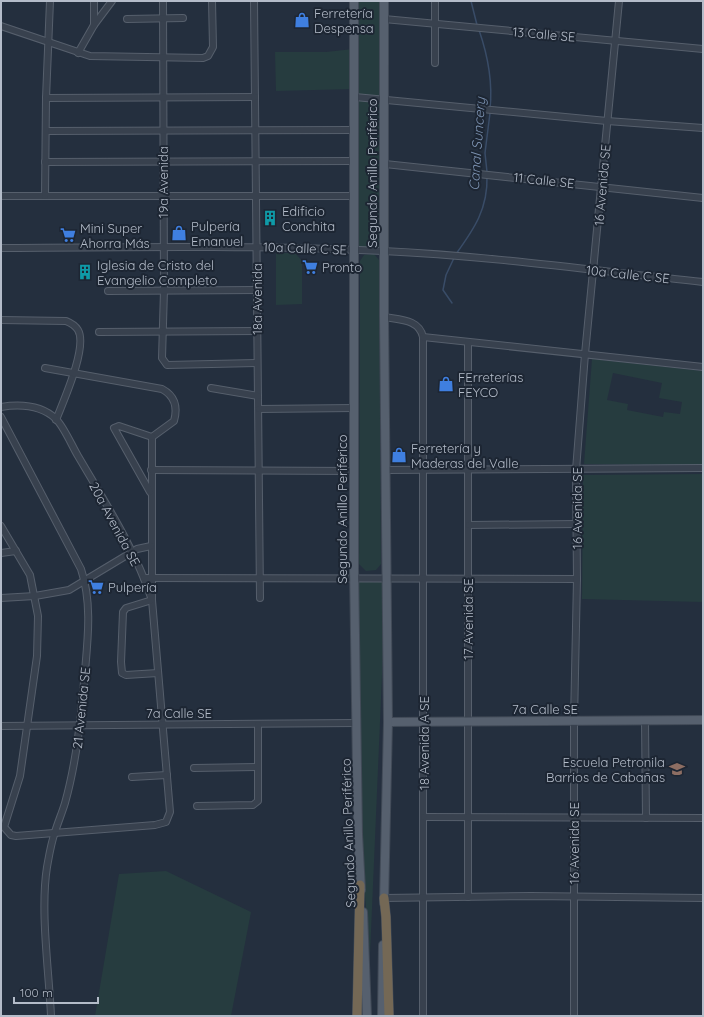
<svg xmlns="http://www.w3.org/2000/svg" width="704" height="1017" viewBox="0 0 704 1017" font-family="Quicksand,sans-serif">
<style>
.green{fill:#263c3f;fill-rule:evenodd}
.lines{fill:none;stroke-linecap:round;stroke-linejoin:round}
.stream{stroke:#394c67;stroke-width:1.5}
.minor-casing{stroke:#565f6c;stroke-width:8}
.major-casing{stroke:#414a57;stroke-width:10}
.highway-casing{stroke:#434c59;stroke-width:10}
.minor{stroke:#38414e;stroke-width:6}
.major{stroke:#56606e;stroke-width:8}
.highway{stroke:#746855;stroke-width:9}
.labels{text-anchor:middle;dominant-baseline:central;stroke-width:4;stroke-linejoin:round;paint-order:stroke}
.poi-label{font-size:13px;fill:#b4bcc9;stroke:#1d2633;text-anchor:start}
.street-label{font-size:13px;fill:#b4bcc9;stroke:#1d2633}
.water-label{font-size:14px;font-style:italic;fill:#7c92b1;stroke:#1d2633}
</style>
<rect width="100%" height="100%" fill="#242f3e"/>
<g class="green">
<path d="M355 1H383L384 97 356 96Z"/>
<path d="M353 49V89L276 91 275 52H326Z"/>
<path d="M356 97 384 99V247H356Z"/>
<path d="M276 253H295L302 261V304L276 305Z"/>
<path d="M374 254 379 260 381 564 376 570 366 571 359 564 360 261 364 255Z"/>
<path d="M592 359 703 371V465L584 464ZM613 373 662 383 659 398 682 402 680 414 664 412 663 417 627 410 628 404 607 400Z"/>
<path d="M703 474V602L582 599 583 475Z"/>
<path d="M357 581 386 582 370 955 359 826Z"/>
<path d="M166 871 251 912 231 1016H95L119 874Z"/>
</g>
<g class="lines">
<g class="stream">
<path d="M471 1 477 25"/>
<path d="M479 30C488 56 493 81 490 109"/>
<path d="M487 172 485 153 490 113"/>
<path d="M456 254C474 229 488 209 487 176"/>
<path d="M452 303 443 290 446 275 454 258"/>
</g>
<defs>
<g id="minor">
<path d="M163 1 164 290 162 358 167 365 257 363"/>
<path d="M254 1 260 598"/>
<path d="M435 1V63"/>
<path d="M127 19 183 18"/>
<path d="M384 19 703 49"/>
<path d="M94 25 112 1"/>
<path d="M1 26 90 56 203 58 208 56 213 47 212 1"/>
<path d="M78 53 94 25V1"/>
<path d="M355 97 607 121 703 128"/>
<path d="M46 98 255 97"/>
<path d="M46 131 355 130"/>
<path d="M45 162 355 161"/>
<path d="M385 164 703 198"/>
<path d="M1 196H355"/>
<path d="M45 196 46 98 50 1"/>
<path d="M1 248C128 247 256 245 383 251 490 256 597 271 703 282"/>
<path d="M108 291 256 290"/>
<path d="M384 317C400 320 419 319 423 337V1016"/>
<path d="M1 320 66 321C71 323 75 325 78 330 88 347 63 402 56 420"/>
<path d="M99 332 257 331"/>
<path d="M423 337 703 367"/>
<path d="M468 342V897"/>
<path d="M45 368 162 389C175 396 178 407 174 421L152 437"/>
<path d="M211 388 258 396"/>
<path d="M1 407C20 404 41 405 56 419 64 427 72 446 78 456 105 502 135 549 152 600L170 812 166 822 155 825 16 836 11 835 4 827 20 776 37 656 38 616 30 575 1 526"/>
<path d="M259 409 354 408"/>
<path d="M1 417 81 569C92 602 88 637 85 671 81 716 77 760 65 803 62 813 58 822 55 832 51 843 49 856 47 867 40 911 49 971 51 1016"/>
<path d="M152 437V600L126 608 123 612 121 662 122 673 126 675 158 673"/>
<path d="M151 470 354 471"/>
<path d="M387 470 703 468"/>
<path d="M150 492 114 428 119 426 152 437"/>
<path d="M469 525 577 524"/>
<path d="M1 553 16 551"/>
<path d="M144 578 577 579"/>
<path d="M1 598 35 596 69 590 137 549 151 546"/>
<path d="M645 720 646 818"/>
<path d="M1 726 357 723"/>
<path d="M194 768 258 767"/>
<path d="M132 777 167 775"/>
<path d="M197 806 253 805 258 801V725"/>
<path d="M424 817 703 818"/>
<path d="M384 898 531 896 703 898"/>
<path d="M574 1016V721L577 579 576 470 585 354 619 1"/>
</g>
<g id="major">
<path d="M354 1V568L358 834 361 890"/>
<path d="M388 722 703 720"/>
<path d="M384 903 388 722 384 317V1"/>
<path d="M363 912 367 1016"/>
<path d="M382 1016 383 945"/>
</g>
<g id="highway">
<path d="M384 898 386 917 389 1016"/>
<path d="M357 1016 360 885"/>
</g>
</defs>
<use href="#minor" class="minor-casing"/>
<use href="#major" class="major-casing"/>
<use href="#highway" class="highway-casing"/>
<use href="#minor" class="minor"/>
<use href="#major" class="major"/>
<use href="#highway" class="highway"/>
</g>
<defs>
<symbol id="shop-bare" viewBox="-9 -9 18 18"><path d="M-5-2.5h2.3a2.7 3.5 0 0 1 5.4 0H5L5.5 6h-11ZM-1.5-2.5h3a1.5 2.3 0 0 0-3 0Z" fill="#3f7fe0" stroke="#1d2633" stroke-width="2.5" paint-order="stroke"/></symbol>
<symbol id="building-bare" viewBox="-9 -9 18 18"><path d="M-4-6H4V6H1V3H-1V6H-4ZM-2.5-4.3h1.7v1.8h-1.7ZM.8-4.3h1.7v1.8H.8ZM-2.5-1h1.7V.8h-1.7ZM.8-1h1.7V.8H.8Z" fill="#0f9aa8" stroke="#1d2633" stroke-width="2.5" paint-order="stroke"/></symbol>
<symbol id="supermarket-bare" viewBox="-9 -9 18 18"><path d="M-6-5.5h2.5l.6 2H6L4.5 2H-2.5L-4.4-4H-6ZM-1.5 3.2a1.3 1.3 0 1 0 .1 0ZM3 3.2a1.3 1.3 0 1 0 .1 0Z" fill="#3f7fe0" stroke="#1d2633" stroke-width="2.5" paint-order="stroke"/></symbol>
<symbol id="school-bare" viewBox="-9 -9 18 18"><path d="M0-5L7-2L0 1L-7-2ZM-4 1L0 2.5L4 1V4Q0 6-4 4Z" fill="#8d6e63" stroke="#1d2633" stroke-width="2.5" paint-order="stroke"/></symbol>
</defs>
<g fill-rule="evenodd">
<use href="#shop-bare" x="291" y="9" width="22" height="22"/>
<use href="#building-bare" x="259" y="207" width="22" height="22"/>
<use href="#shop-bare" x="168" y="222" width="22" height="22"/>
<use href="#supermarket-bare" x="57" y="224" width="22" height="22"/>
<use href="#supermarket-bare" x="299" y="256" width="22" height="22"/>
<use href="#building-bare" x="74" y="261" width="22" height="22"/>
<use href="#shop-bare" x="435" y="373" width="22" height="22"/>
<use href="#shop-bare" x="388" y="444" width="22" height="22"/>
<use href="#supermarket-bare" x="85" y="576" width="22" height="22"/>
<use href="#school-bare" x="666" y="758" width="22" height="22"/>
</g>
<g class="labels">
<g class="poi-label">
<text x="314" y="13">Ferretería<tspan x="314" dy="15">Despensa</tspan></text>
<text x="282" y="211">Edificio<tspan x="282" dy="15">Conchita</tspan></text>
<text x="191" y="226">Pulpería<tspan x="191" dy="15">Emanuel</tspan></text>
<text x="80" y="228">Mini Super<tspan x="80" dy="15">Ahorra Más</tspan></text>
<text x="97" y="265">Iglesia de Cristo del<tspan x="97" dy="15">Evangelio Completo</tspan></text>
<text x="322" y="267">Pronto</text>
<text x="458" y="377">FErreterías<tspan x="458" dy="15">FEYCO</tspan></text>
<text x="411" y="448">Ferretería y<tspan x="411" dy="15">Maderas del Valle</tspan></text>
<text x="108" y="587">Pulpería</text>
<text x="665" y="762" text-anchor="end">Escuela Petronila<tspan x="665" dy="15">Barrios de Cabañas</tspan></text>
</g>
<g class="street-label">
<text transform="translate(544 34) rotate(5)">13 Calle SE</text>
<text transform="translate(372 173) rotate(-90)">Segundo Anillo Periférico</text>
<text transform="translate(544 180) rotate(6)">11 Calle SE</text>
<text transform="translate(163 182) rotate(-90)">19a Avenida</text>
<text transform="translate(602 185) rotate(-85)">16 Avenida SE</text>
<text transform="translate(305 248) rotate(2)">10a Calle C SE</text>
<text transform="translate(628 274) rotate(6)">10a Calle C SE</text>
<text transform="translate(257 299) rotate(-90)">18a Avenida</text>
<text transform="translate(577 508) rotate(-90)">16 Avenida SE</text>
<text transform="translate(342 509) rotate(-90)">Segundo Anillo Periférico</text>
<text transform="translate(115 524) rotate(62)">20a Avenida SE</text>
<text transform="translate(468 619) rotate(-90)">17 Avenida SE</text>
<text transform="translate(81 708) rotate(-84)">21 Avenida SE</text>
<text x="545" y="709">7a Calle SE</text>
<text x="179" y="713">7a Calle SE</text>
<text transform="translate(424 743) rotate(-90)">18 Avenida A SE</text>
<text transform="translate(348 833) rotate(-92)">Segundo Anillo Periférico</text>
<text transform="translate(574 843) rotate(-90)">16 Avenida SE</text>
</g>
<g class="water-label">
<text transform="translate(477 144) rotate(-86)">Canal Suncery</text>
</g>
</g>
<rect width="704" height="1017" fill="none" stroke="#b4bcc9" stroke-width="4"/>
<path d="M14 997v6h84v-6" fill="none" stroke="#b4bcc9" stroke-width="2"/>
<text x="20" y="997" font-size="12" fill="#b4bcc9" stroke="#1d2633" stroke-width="3" paint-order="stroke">100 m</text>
</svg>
